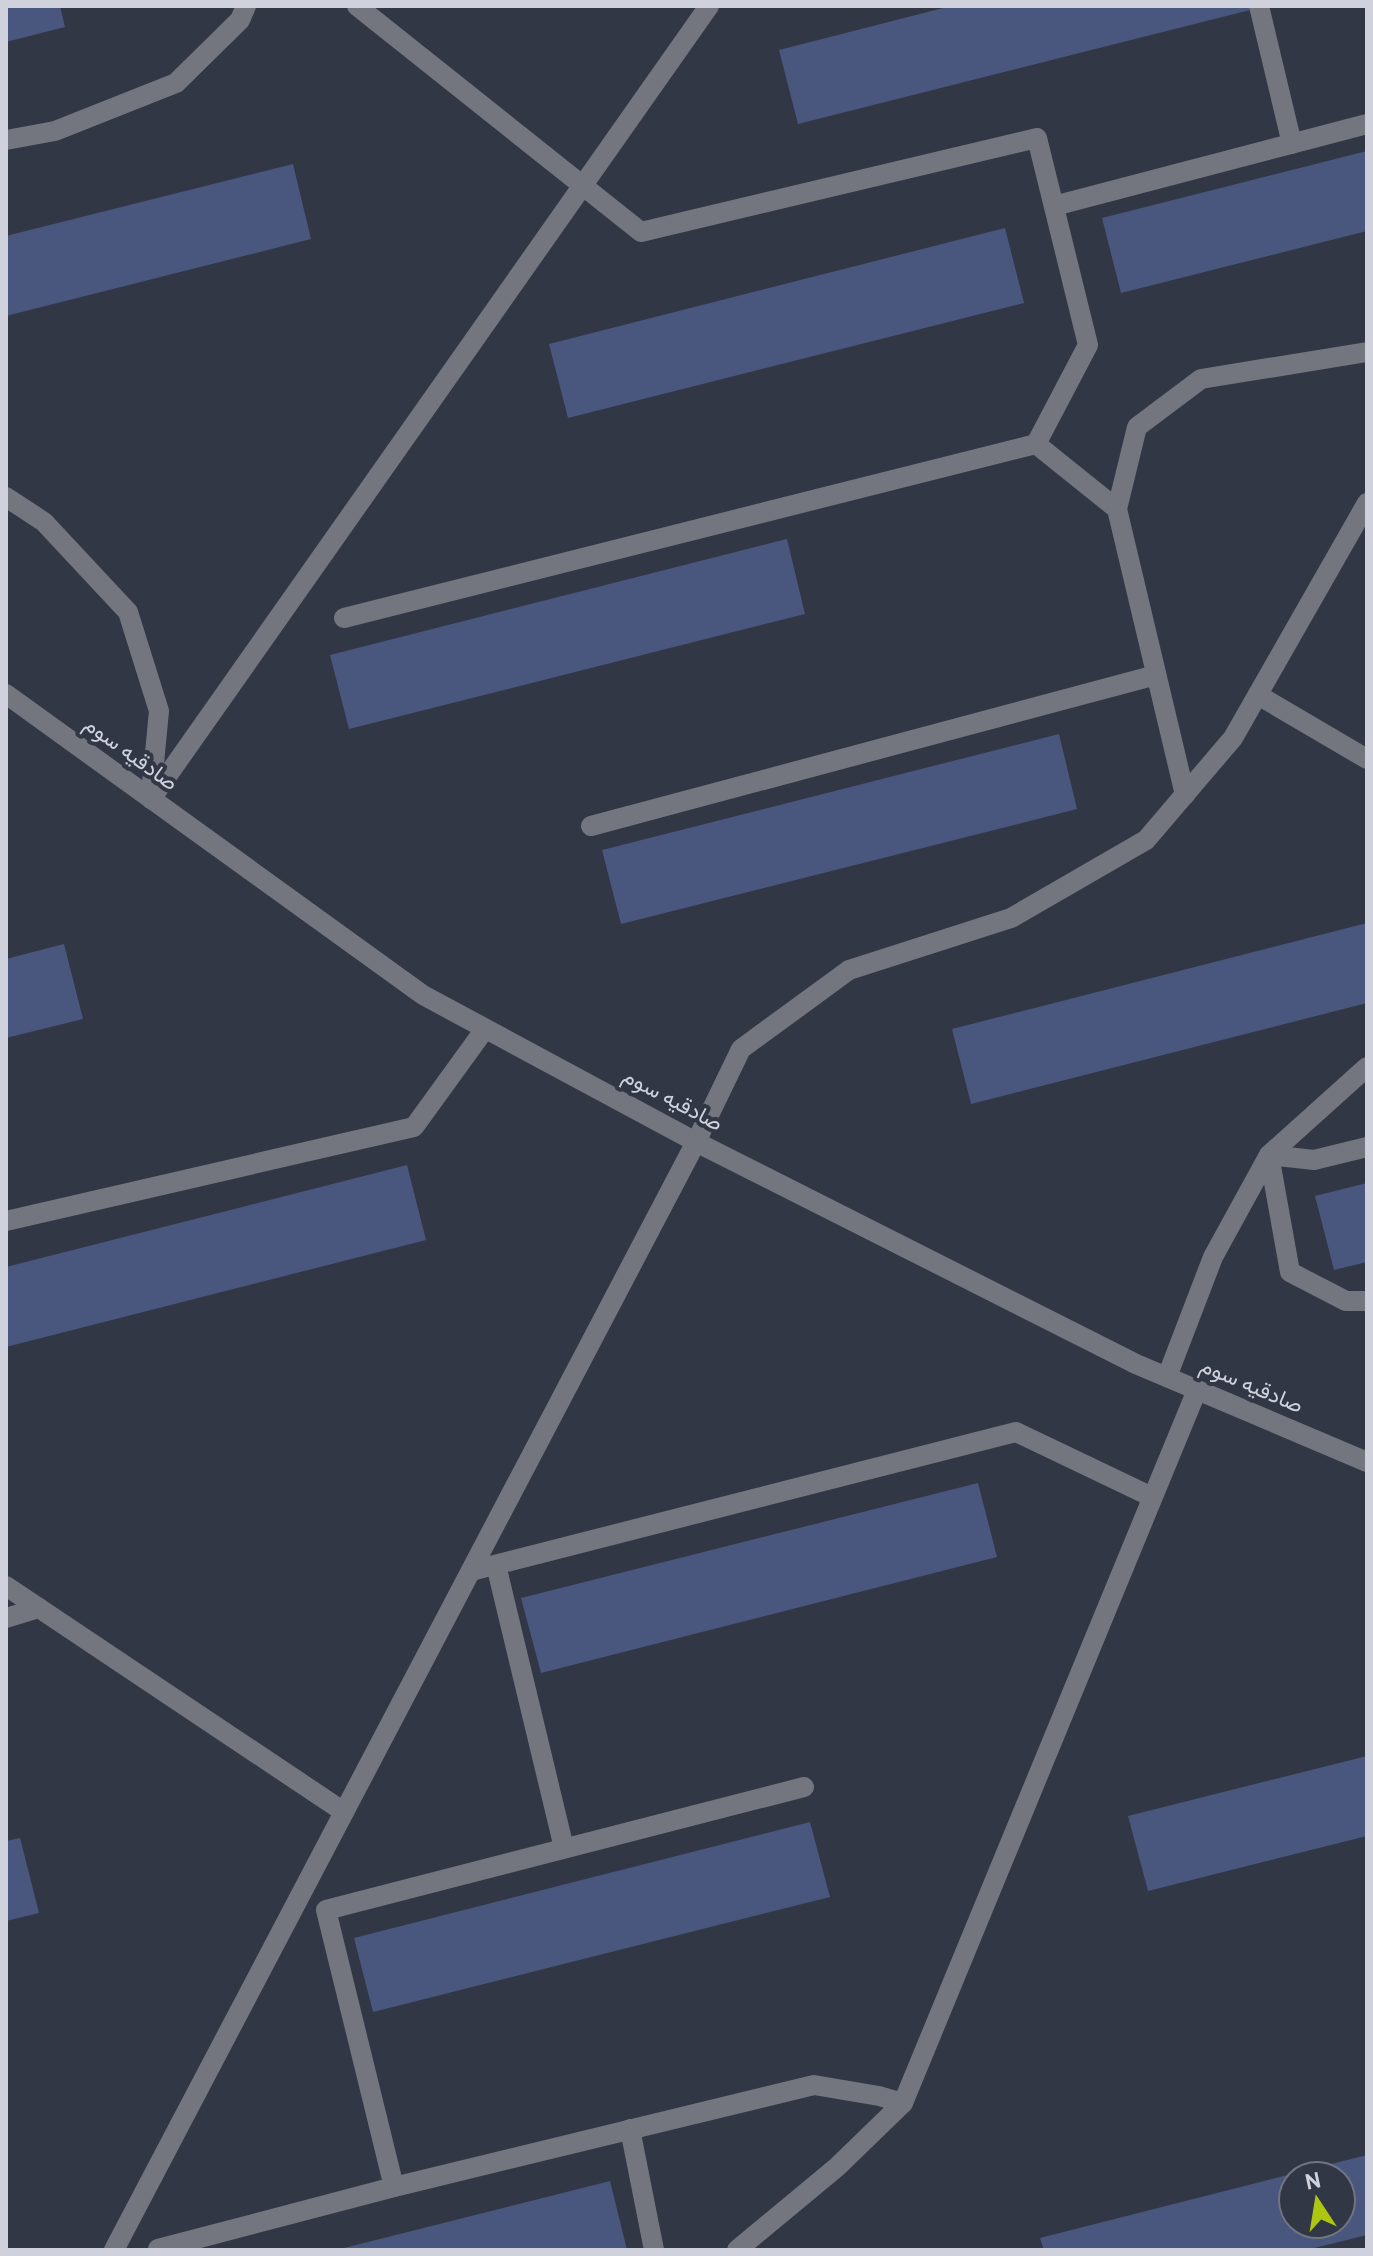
<svg xmlns="http://www.w3.org/2000/svg" width="1373" height="2256" viewBox="0 0 1373 2256" font-family="Overpass,Vazirmatn,sans-serif">
<style>
.building{fill:#49567e;fill-rule:evenodd}
.lines{fill:none;stroke-linecap:round;stroke-linejoin:round}
.minor{stroke:#73767e;stroke-width:20}
.labels{text-anchor:middle;dominant-baseline:central;stroke-width:8;stroke-linejoin:round;paint-order:stroke}
.street-label{font-size:22px;fill:#cfd2dc;stroke:#323746}
</style>
<rect width="100%" height="100%" fill="#323746"/>
<g class="building">
<path d="M6 6H60L65 27 6 42Z"/>
<path d="M951 6H1254V9L798 124 779 50Z"/>
<path d="M1367 151V231L1121 293 1102 218Z"/>
<path d="M293 164 311 239 6 316V236Z"/>
<path d="M1005 228 1024 303 568 418 549 344Z"/>
<path d="M787 539 805 614 349 729 330 655Z"/>
<path d="M1059 734 1077 809 621 924 602 850Z"/>
<path d="M1367 923V1003L971 1104 952 1029Z"/>
<path d="M64 944 83 1019 6 1038V959Z"/>
<path d="M407 1165 426 1240 6 1347V1267Z"/>
<path d="M1367 1183V1262L1334 1270 1315 1196Z"/>
<path d="M978 1483 997 1557 541 1673 521 1598Z"/>
<path d="M1367 1756V1836L1148 1891 1128 1816Z"/>
<path d="M810 1822 830 1897 373 2012 354 1938Z"/>
<path d="M20 1838 39 1913 6 1921V1841Z"/>
<path d="M1367 2155V2235L1306 2250H1044L1040 2238ZM1293 2176H1341V2224H1293Z"/>
<path d="M610 2181 627 2250H341L340 2249Z"/>
</g>
<g class="lines">
<g class="minor">
<path d="M1259 6 1292 144"/>
<path d="M6 140 55 131 176 83 240 20 246 6"/>
<path d="M1054 206 1367 124"/>
<path d="M1036 444 1117 509"/>
<path d="M6 497 44 522 128 612 159 711 151 795"/>
<path d="M344 618 1036 444 1088 345 1037 138 641 232 357 6"/>
<path d="M6 694 423 995 696 1142 1136 1364 1367 1462"/>
<path d="M1258 695 1367 759"/>
<path d="M1185 795 1117 509 1137 427 1201 379 1367 352"/>
<path d="M151 799 709 6"/>
<path d="M591 826 1156 675"/>
<path d="M1367 1147 1314 1160 1269 1155 1290 1272 1346 1301H1367"/>
<path d="M6 1221 414 1127 485 1029"/>
<path d="M1167 1377 1213 1257 1269 1155 1367 1067"/>
<path d="M496 1565 564 1848"/>
<path d="M471 1571 1016 1432 1152 1497"/>
<path d="M6 1586 344 1812"/>
<path d="M6 1618 39 1608"/>
<path d="M630 2129 654 2250"/>
<path d="M394 2187 326 1910 804 1787"/>
<path d="M158 2249 394 2187 814 2085 879 2096 903 2103"/>
<path d="M114 2250 696 1142 741 1049 849 970 1011 918 1146 840 1233 738 1367 503"/>
<path d="M737 2250 837 2167 903 2103 1197 1390"/>
</g>
</g>
<g class="labels">
<g class="street-label">
<text transform="translate(130 755) rotate(36)">صادقیه سوم</text>
<text transform="translate(672 1101) rotate(28)">صادقیه سوم</text>
<text transform="translate(1251 1387) rotate(23)">صادقیه سوم</text>
</g>
</g>
<rect width="1373" height="2256" fill="none" stroke="#cfd2dc" stroke-width="16"/>
<g transform="translate(1317 2200) rotate(348)"><circle r="38" fill="#323746" stroke="#717582" stroke-width="2"/>
<path d="M0-6L14 30L0 20L-14 30Z" fill="#acc612"/>
<text y="-12" font-size="22" font-weight="bold" text-anchor="middle" fill="#cfd2dc">N</text>
</g>
</svg>
